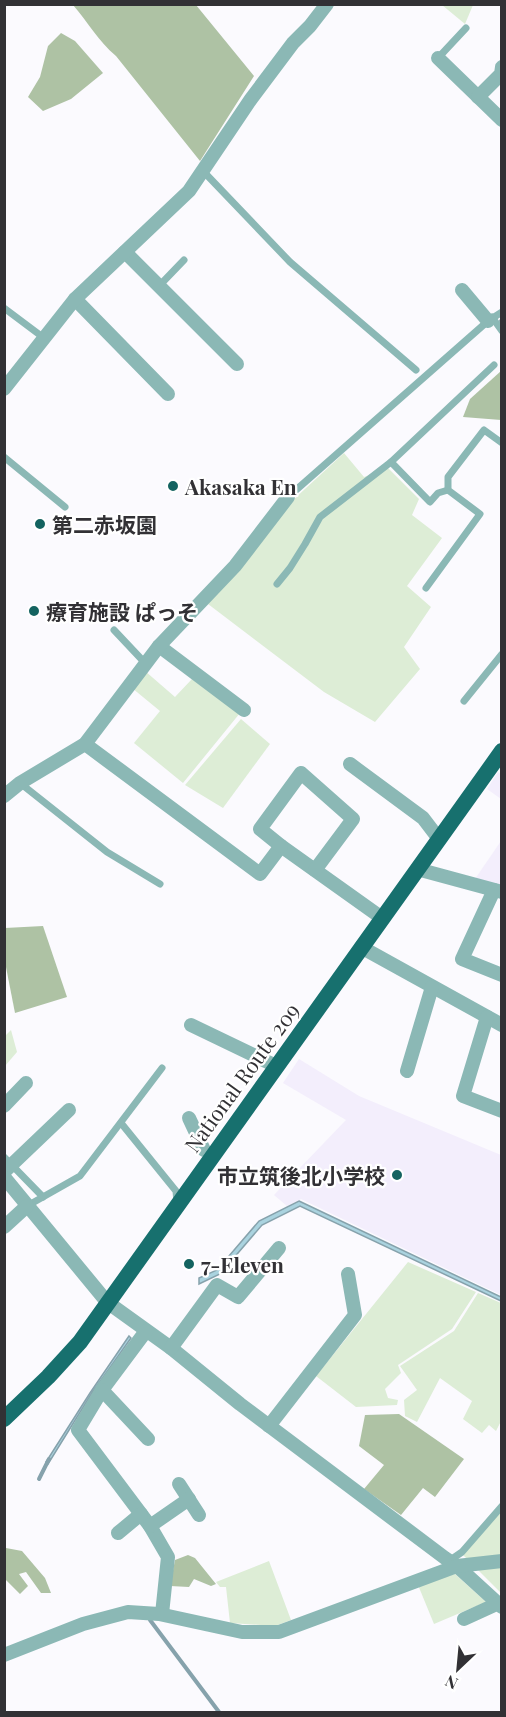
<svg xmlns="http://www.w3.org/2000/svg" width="506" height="1717" viewBox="0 0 506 1717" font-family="'Playfair Display','Noto Sans JP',serif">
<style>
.built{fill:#f3eefc}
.green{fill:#ddedd6}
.forest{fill:#aec2a4}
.water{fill:#aad3df;stroke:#86a2ac;stroke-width:1.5}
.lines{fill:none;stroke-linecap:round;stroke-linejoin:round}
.stream{stroke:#86a2ac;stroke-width:4}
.service{stroke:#8bb8b5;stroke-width:7}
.minor{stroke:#8bb8b5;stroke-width:14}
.trunk{stroke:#17706e;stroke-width:16}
.poi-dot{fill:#146360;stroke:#fff;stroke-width:2}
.labels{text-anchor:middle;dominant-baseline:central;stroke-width:4.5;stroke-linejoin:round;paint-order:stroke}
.poi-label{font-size:21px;font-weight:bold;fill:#323135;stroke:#fff;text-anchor:start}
.street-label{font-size:21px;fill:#323135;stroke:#fff}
</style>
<rect width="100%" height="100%" fill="#fbfafe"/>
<g class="built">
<path d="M498 772 501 774V799L487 789Z"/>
<path d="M501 841V886L475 879Z"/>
<path d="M299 1059 359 1096 501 1155V1295L301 1199 287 1206 274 1195 346 1120 283 1083Z"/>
</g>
<g class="green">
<path d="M442 5H473L465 24Z"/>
<path d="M344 453 364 477 388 468 419 499 412 515 442 538 407 586 431 607 404 647 420 669 375 722 324 692 208 604 293 500Z"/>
<path d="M145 671 175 697 192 679 240 713 183 783 134 743 160 711 132 688Z"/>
<path d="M241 719 270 744 223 808 185 785Z"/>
<path d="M11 1030 17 1052 5 1066V1036Z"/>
<path d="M408 1262 476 1292 452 1329 398 1365 401 1373 385 1389 388 1398 398 1400 397 1405 356 1407 316 1376Z"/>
<path d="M478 1293 501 1303V1421L496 1431 489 1425 482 1433 463 1419 472 1401 440 1378 417 1422 405 1416 404 1400 417 1390 400 1366 454 1331Z"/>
<path d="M501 1510V1593L463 1555Z"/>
<path d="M269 1561 291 1620 275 1626 230 1623 226 1587H220L216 1582Z"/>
<path d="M455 1574 486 1602 434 1624 418 1585Z"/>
</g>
<g class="forest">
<path d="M73 5H196L254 76 200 161 116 56C98 41 88 22 73 5Z"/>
<path d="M61 33 75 41 103 73 71 99 43 111 28 97 40 77 48 46Z"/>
<path d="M501 371V420L463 417 470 399Z"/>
<path d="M43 926 67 997 15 1013 5 962V928Z"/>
<path d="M399 1414 464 1459 435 1497 423 1488 401 1515 364 1489 384 1465 359 1446 365 1415Z"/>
<path d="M6 1548 22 1551 45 1578 51 1593H41L26 1572 19 1574 28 1586 20 1594 5 1579 4 1550Z"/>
<path d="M188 1555 195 1558 216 1584 211 1586 194 1579 189 1587 170 1586 175 1560Z"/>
</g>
<g class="water">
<path d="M299 1201 501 1297V1301L300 1206 262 1225 220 1274 199 1284V1278L217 1270 259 1221Z"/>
<path d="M129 1336 131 1338 92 1393 48 1464 46 1462 90 1393Z"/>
</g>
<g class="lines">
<g class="stream">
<path d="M501 321H502"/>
<path d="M39 1479 49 1459"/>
<path d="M150 1620 219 1712"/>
</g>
<g class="service">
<path d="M438 58 466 28"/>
<path d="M203 171 290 262 416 370"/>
<path d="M159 286 184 260"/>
<path d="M4 308 44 338"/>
<path d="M492 317 502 331"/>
<path d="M4 457 65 507"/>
<path d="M448 490 438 493 430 502 391 462 494 365"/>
<path d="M288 497 488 321 502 312"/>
<path d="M277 584 290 568 305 544 320 517 391 462"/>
<path d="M426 588 480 514 448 490V477L484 430 502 443"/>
<path d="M114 630 146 664"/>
<path d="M464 701 502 654"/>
<path d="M20 783 107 852 160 884"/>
<path d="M121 1123 176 1191 177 1203"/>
<path d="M4 1157 43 1197"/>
<path d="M27 1206 80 1176 162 1068"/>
<path d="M449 1561 462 1552 502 1506"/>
</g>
<g class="minor">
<path d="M438 58 502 120"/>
<path d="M478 97 501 74 502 67"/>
<path d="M125 252 237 364"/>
<path d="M462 290 488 321"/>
<path d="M75 299 168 394"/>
<path d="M4 389 75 299 189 191 251 99 293 43 310 26 327 4"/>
<path d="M159 646 244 710"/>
<path d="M85 744 260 874 281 846 382 918"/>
<path d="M350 764 423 818 439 839"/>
<path d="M4 796 20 783 85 744 159 646 235 566 288 497"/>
<path d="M281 846 260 829 301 773 353 819 315 870"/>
<path d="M417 869 502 892"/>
<path d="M494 890 462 959 502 975"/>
<path d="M361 947 502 1025"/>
<path d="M487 1017 463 1096 502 1111"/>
<path d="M191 1025 276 1066"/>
<path d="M407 1071 432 987"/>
<path d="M4 1106 26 1083"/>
<path d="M189 1118 204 1150"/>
<path d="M4 1172 69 1110"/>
<path d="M4 1177 107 1302 171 1348 240 1404 445 1558 457 1566 502 1607"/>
<path d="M4 1227 27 1206"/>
<path d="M146 1331 102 1390 78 1430 150 1526 168 1557 162 1614"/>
<path d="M171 1348 217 1285 238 1297 279 1248"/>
<path d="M102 1390 148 1439"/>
<path d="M269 1426 355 1315 348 1274"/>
<path d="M179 1484 199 1515"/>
<path d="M150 1526 189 1499"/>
<path d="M118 1533 141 1514"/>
<path d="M464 1619 499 1603"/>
<path d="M4 1655 83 1624 128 1612 159 1614 242 1632H279L457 1566 502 1561"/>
</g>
<path class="trunk" d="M4 1419 48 1377 80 1342 502 751"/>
</g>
<g class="poi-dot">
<circle cx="173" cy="486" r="6"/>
<circle cx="40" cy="524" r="6"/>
<circle cx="34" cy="611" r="6"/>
<circle cx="397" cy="1175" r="6"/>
<circle cx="189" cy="1264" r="6"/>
</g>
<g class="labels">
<g class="poi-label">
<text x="185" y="486">Akasaka En</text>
<text x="52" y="524">第二赤坂園</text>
<text x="46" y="611">療育施設 ぱっそ</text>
<text x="385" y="1175" text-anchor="end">市立筑後北小学校</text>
<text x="201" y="1264">7-Eleven</text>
</g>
<g class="street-label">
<text transform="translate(241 1077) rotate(-54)">National Route 209</text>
</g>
</g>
<rect width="506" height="1717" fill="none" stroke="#323135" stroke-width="12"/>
<g transform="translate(458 1669) rotate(206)" stroke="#ffffff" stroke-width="4.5" paint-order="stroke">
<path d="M0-4.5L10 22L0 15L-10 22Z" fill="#323135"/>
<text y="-9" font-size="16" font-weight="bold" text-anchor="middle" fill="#323135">N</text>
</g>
</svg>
